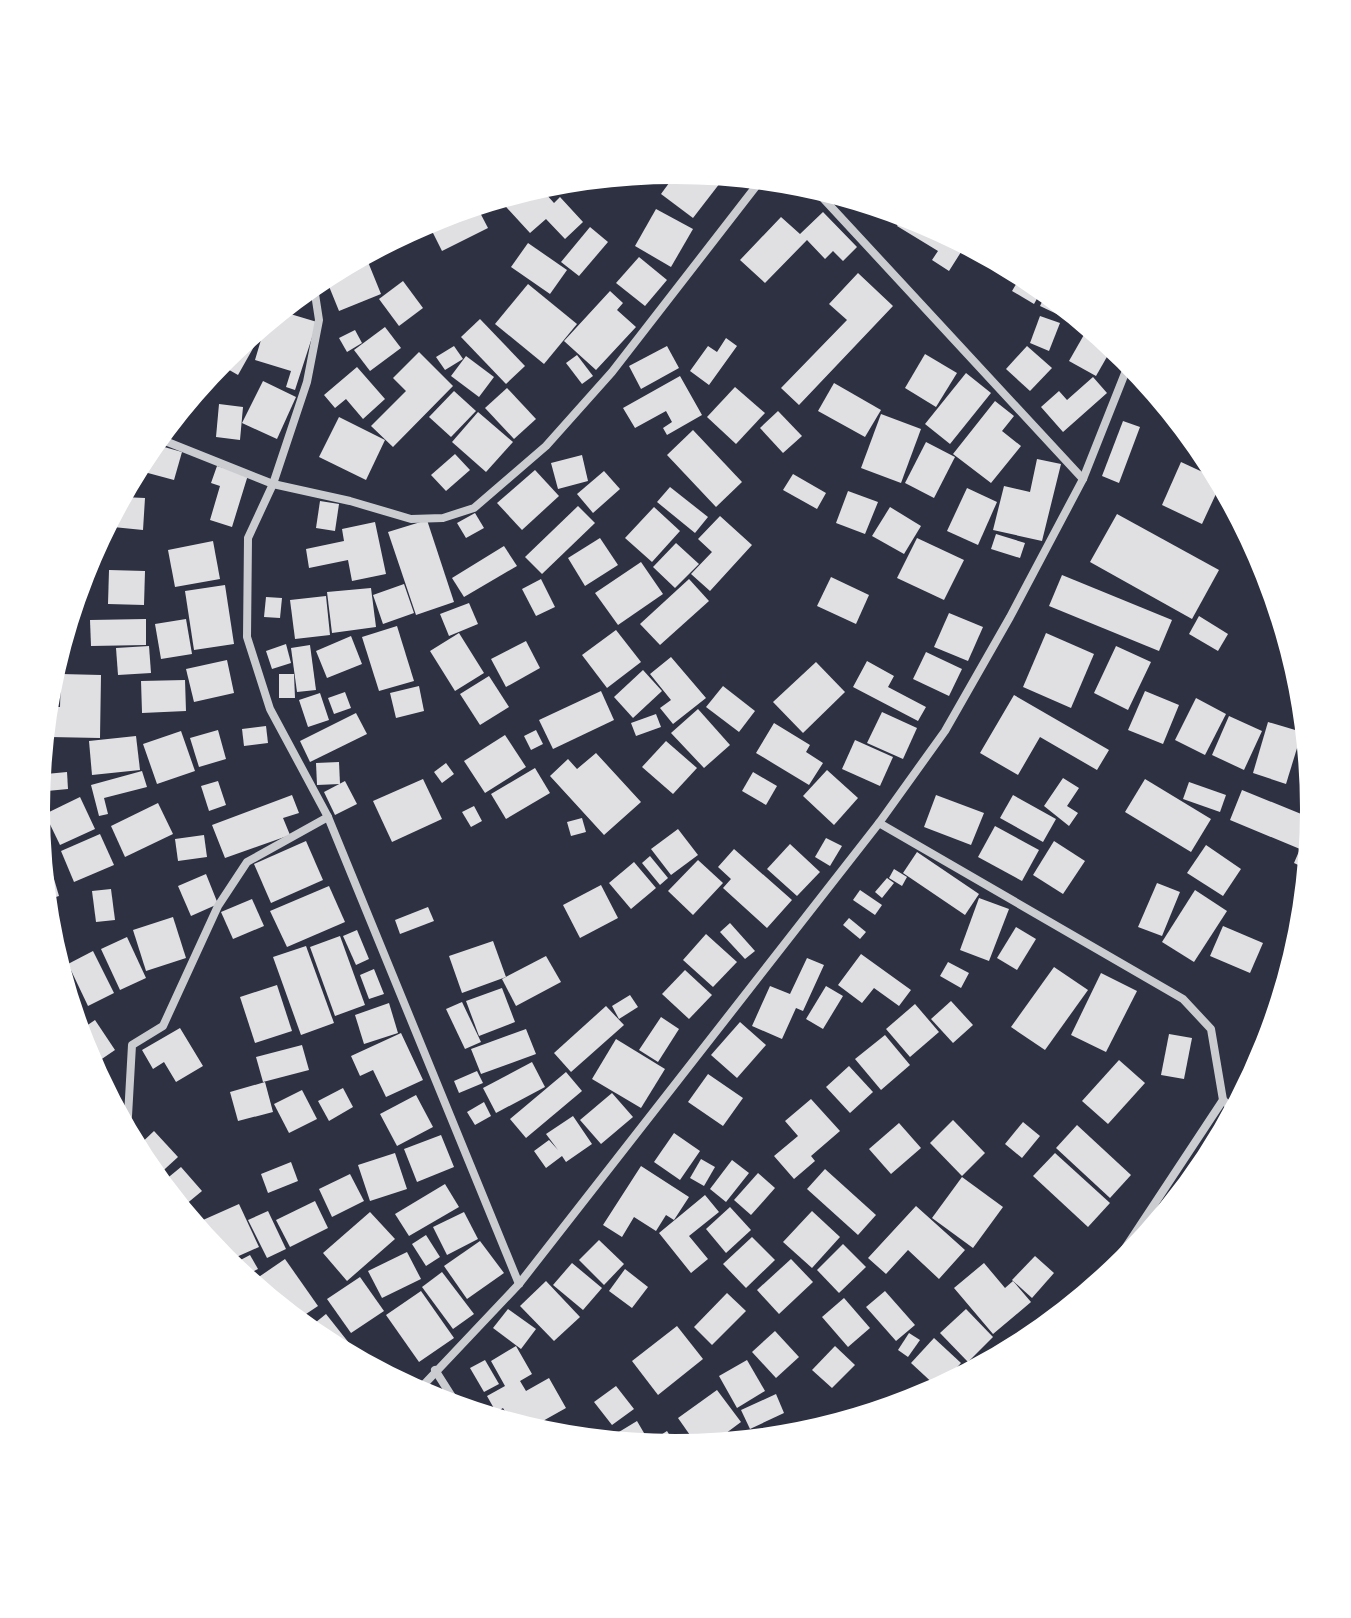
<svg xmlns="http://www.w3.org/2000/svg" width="1351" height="1618" viewBox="0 0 1351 1618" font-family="'Roboto Serif',serif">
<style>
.building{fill:#e0e0e3}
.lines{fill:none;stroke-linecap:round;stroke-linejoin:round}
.minor{stroke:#caccd0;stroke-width:8}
.rim{fill:none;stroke:#fff;stroke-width:4}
</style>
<rect width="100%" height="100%" fill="#2d3142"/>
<g class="building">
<path d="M680 168 703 170 720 183 693 218 661 194Z"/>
<path d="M537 184 554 203 560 197 583 222 565 239 546 219 530 233 496 196Z"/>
<path d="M475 203 488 228 442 251 429 225Z"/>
<path d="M656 209 693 229 671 267 635 246Z"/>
<path d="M823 212 857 247 843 261 833 251 825 259 807 240 765 283 740 260 781 217 800 234Z"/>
<path d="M906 212 921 217 968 241 949 271 932 260 938 251 897 226Z"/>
<path d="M590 227 608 242 579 276 561 262Z"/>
<path d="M406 229 411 242 384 252 381 243Z"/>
<path d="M528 243 567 270 550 294 511 267Z"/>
<path d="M371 248 374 259 333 269V268Z"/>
<path d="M639 257 667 280 645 306 616 283Z"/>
<path d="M368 262 381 294 339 311 326 279Z"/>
<path d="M1024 271 1044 286 1034 304 1012 291Z"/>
<path d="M858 273 893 306 799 405 781 388 847 320 829 304Z"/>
<path d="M403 281 423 308 399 326 379 299Z"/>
<path d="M528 284 577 324 544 364 495 324Z"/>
<path d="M1048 289 1082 316 1078 324 1040 306Z"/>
<path d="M610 291 623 303 617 310 636 327 596 370 564 341Z"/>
<path d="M277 310 317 322 295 390 286 387 291 371 255 360 263 333 253 330Z"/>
<path d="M1040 316 1060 323 1049 351 1030 343Z"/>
<path d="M480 319 525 366 506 384 461 337Z"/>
<path d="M385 327 401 348 370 371 354 350Z"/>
<path d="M355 330 362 343 347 352 339 338Z"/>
<path d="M1085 333 1112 348 1096 376 1069 361Z"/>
<path d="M244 337 256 343 238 375 224 367 216 380 206 374 222 355Z"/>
<path d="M726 338 737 346 709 385 690 371 708 346 717 352Z"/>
<path d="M454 346 463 359 445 370 436 357Z"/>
<path d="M667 346 679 368 641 389 629 366Z"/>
<path d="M1027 346 1052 368 1030 391 1006 369Z"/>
<path d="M419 352 453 386 393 447 371 426 406 391 393 378Z"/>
<path d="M925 354 957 373 936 407 905 388Z"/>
<path d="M577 355 593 376 582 384 566 363Z"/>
<path d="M466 356 494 377 479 397 451 376Z"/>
<path d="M357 367 385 399 363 419 346 399 335 408 324 395Z"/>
<path d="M966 373 991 393 950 444 925 424Z"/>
<path d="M680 376 702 415 667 435 663 428 672 422 666 411 635 428 623 408Z"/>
<path d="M1093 377 1107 393 1063 432 1041 407 1059 391 1067 400Z"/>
<path d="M263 381 296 397 277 439 242 423Z"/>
<path d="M834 383 881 410 865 437 818 411Z"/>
<path d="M735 387 765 413 736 444 707 417Z"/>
<path d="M507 388 536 419 514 439 485 408Z"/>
<path d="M454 391 476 411 451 437 429 417Z"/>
<path d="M1161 394 1180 417 1156 405Z"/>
<path d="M995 401 1014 416 1002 431 1021 446 991 483 953 454Z"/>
<path d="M219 404 243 407 240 440 216 437Z"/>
<path d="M778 411 802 436 783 453 760 428Z"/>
<path d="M478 412 513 442 486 472 452 442Z"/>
<path d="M881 414 921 429 901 483 861 468Z"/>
<path d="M339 417 385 440 366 480 319 457Z"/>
<path d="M1123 421 1140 427 1119 483 1102 476Z"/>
<path d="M693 430 742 482 716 507 667 455Z"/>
<path d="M926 442 955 457 934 498 905 483Z"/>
<path d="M150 443 182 452 174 480 133 469Z"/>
<path d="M455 454 470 470 446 491 431 475Z"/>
<path d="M582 455 588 481 558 489 551 463Z"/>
<path d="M1037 459 1061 464 1042 541 993 530 1004 486 1030 492Z"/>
<path d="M1181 462 1222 481 1202 524 1162 505Z"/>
<path d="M217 466 248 475 232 527 210 520 220 486 211 483Z"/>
<path d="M535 470 559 496 522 530 497 503Z"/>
<path d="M604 471 620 489 593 513 577 494Z"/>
<path d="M793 474 826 493 817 509 783 490Z"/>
<path d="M670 487 708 517 695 533 657 502Z"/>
<path d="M967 488 997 502 978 545 947 531Z"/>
<path d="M123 489V497L145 498 143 530 103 526Z"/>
<path d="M848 491 878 502 865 534 836 523Z"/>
<path d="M320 501 339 504 335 531 316 528Z"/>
<path d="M578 506 595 523 542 574 525 557Z"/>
<path d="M654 507 680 531 652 562 625 538Z"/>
<path d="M890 507 921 526 904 554 872 536Z"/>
<path d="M475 513 484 528 466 538 457 523Z"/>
<path d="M1117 514 1219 570 1192 619 1090 562Z"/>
<path d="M720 516 752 545 710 591 691 574 712 552 698 539Z"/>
<path d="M427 520 454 602 416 615 388 532Z"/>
<path d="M375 522 386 574 352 581 348 560 309 568 306 549 344 541 342 529Z"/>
<path d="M996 534 1025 543 1020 558 991 549Z"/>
<path d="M600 538 618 565 585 586 568 558Z"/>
<path d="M917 538 964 560 944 600 897 578Z"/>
<path d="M213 541 220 579 175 587 168 550Z"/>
<path d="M676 543 699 564 675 588 653 567Z"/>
<path d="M504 546 517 566 464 597 452 578Z"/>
<path d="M641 562 663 594 618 625 595 593Z"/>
<path d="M109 570 145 571 144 605 108 604Z"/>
<path d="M1062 575 1172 620 1159 651 1049 606Z"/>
<path d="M79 576 80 608 70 607Z"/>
<path d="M831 577 869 595 856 624 817 606Z"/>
<path d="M541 579 555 607 536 616 522 589Z"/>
<path d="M689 579 709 601 660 645 640 624Z"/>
<path d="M404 584 414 613 383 624 373 595Z"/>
<path d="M225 585 234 644 194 650 185 591Z"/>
<path d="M371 588 376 627 332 633 327 592Z"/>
<path d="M326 596 330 635 295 639 290 600Z"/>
<path d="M266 597 282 598 280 618 264 617Z"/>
<path d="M469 603 478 624 449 636 440 614Z"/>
<path d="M949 613 983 627 968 661 934 647Z"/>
<path d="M1199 616 1228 634 1218 651 1189 634Z"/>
<path d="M146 619V645L91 646 90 620Z"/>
<path d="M186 619 192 654 161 659 155 624Z"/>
<path d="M397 626 414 681 379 691 362 637Z"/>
<path d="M616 630 641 662 607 688 582 655Z"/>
<path d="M459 633 484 673 455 691 430 651Z"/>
<path d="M1046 633 1094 654 1071 708 1023 687Z"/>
<path d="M351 636 362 664 327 678 316 651Z"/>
<path d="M526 641 540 668 506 687 491 659Z"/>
<path d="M286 644 291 663 272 669 266 651Z"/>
<path d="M310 645 316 690 297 692 291 648Z"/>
<path d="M149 646 151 673 118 675 116 648Z"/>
<path d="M1116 646 1151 662 1128 710 1094 693Z"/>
<path d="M926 652 962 669 949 696 913 679Z"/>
<path d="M671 657 706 698 673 724 660 708 671 700 650 674Z"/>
<path d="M227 660 234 693 194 702 186 669Z"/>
<path d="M867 661 894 676 888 687 926 707 918 721 853 687Z"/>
<path d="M816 662 845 692 803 733 773 702Z"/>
<path d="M643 670 662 691 633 718 614 697Z"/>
<path d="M61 674 101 675 100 738 50 737 51 707H60Z"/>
<path d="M279 674H294L295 698H279Z"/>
<path d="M489 676 509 707 480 725 460 694Z"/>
<path d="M185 680 186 711 142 713 141 681Z"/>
<path d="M419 686 424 711 396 718 390 693Z"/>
<path d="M723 686 755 711 739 732 706 707Z"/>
<path d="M601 691 614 720 553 749 539 720Z"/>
<path d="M1145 691 1179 705 1163 744 1128 730Z"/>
<path d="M345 692 351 708 334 714 328 698Z"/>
<path d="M320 693 329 720 308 727 299 700Z"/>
<path d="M1014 695 1109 750 1097 770 1040 737 1018 775 980 753Z"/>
<path d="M1196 698 1226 714 1205 755 1175 740Z"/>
<path d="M698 709 730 745 704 768 671 733Z"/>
<path d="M882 712 917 728 903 759 867 743Z"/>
<path d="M356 713 367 734 310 762 300 741Z"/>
<path d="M656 714 661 727 636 736 631 723Z"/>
<path d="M1229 716 1262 731 1244 770 1212 755Z"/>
<path d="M1268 722 1302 732 1286 784 1253 773Z"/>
<path d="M774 723 810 745 806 752 823 763 809 785 756 753Z"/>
<path d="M266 726 268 743 244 746 242 729Z"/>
<path d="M218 730 226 759 199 767 190 738Z"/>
<path d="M536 730 543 744 531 750 524 736Z"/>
<path d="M181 731 195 771 157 784 143 744Z"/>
<path d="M505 735 526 767 485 793 464 761Z"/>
<path d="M136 736 140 770 92 775 89 741Z"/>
<path d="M855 740 893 757 880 786 842 769Z"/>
<path d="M666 741 697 768 673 794 642 767Z"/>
<path d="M596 753 641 802 604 835 550 776 568 759 577 769Z"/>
<path d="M339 762 340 784 317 785 316 763Z"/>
<path d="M446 763 454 774 442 783 434 772Z"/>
<path d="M535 768 550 793 506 819 491 794Z"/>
<path d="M827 770 858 798 834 825 803 796Z"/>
<path d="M142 771 147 787 104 798 108 814 99 816 91 785Z"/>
<path d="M67 772 68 789 47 791 46 774Z"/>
<path d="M753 772 777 786 766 805 742 791Z"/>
<path d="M1063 778 1079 788 1067 806 1078 813 1069 826 1044 806Z"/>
<path d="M423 779 442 819 392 842 373 801Z"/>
<path d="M1145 779 1211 819 1191 852 1125 812Z"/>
<path d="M218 781 226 805 209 811 201 786Z"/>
<path d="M345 781 357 804 335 815 324 792Z"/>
<path d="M1189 782 1226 795 1220 812 1183 799Z"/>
<path d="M1242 790 1311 818 1310 822 1315 825 1311 871 1294 863 1300 849 1230 820Z"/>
<path d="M292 795 299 813 283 818 290 835 225 858 212 825Z"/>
<path d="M936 795 984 813 971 845 924 827Z"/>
<path d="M1013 795 1056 819 1043 842 1000 818Z"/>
<path d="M80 797 95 829 60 845 45 814Z"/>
<path d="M158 803 173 834 125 857 111 826Z"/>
<path d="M474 806 482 821 471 827 462 812Z"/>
<path d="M582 818 586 832 571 836 567 822Z"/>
<path d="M995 826 1039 850 1022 881 978 857Z"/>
<path d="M678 829 698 855 671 875 651 849Z"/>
<path d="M100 834 114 865 74 882 61 851Z"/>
<path d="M204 835 207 857 178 861 175 839Z"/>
<path d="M826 838 842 846 830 866 815 857Z"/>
<path d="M306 841 323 880 271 903 254 864Z"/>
<path d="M1054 841 1085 861 1063 894 1033 875Z"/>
<path d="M790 844 820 872 797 896 767 869Z"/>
<path d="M1206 845 1241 869 1223 896 1187 873Z"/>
<path d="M734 849 792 900 767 928 723 888 731 879 718 867Z"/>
<path d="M917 852 979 894 965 915 903 873Z"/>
<path d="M650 856 668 878 660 885 642 863Z"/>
<path d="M698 860 723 883 693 915 668 891Z"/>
<path d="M49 862 59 896 43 901 40 865Z"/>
<path d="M634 862 656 888 631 909 609 883Z"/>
<path d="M894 869 907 877 902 886 889 878Z"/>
<path d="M206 874 218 904 191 916 178 886Z"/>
<path d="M887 878 894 883 882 898 875 892Z"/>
<path d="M1157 883 1180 892 1162 936 1138 927Z"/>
<path d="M601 885 618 918 580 938 563 905Z"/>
<path d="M329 886 345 922 287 947 270 911Z"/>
<path d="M111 889 115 920 96 922 92 891Z"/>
<path d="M860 890 882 905 875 915 853 900Z"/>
<path d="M1195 890 1227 911 1194 962 1162 942Z"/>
<path d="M979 898 1009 909 989 961 960 950Z"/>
<path d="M252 899 264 926 233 939 221 912Z"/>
<path d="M428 907 434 921 400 934 395 920Z"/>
<path d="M173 917 186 958 146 971 133 930Z"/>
<path d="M849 918 866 932 860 939 843 925Z"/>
<path d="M730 923 755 951 745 959 720 932Z"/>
<path d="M49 926 58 957 54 958 46 934V927Z"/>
<path d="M1223 926 1263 943 1250 973 1210 956Z"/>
<path d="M1016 927 1036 939 1017 970 997 958Z"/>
<path d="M357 930 369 959 356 965 343 936Z"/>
<path d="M706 934 737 962 713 987 683 960Z"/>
<path d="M340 936 365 1005 335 1016 310 947Z"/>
<path d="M127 937 146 978 120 990 101 949Z"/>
<path d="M493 941 506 977 462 993 449 956Z"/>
<path d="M306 946 334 1023 301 1035 273 957Z"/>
<path d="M93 951 114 993 88 1006 68 964Z"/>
<path d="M861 954 911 990 899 1006 874 988 862 1003 838 985Z"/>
<path d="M546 956 561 982 516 1006 502 979Z"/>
<path d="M807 958 824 965 803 1011 796 1008 782 1039 752 1026 770 986 790 994Z"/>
<path d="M948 962 969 973 961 988 940 976Z"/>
<path d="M1054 967 1088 990 1045 1050 1011 1027Z"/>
<path d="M374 969 384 994 369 999 360 975Z"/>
<path d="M62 970 75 993 66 998 58 972Z"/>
<path d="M685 970 712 995 689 1019 662 994Z"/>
<path d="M1101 973 1137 991 1106 1052 1071 1035Z"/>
<path d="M277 985 292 1031 255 1043 240 997Z"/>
<path d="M826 986 843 996 823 1029 806 1019Z"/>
<path d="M502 988 515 1022 479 1036 466 1001Z"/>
<path d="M630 995 638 1007 619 1019 612 1006Z"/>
<path d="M951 1001 973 1025 953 1043 931 1019Z"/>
<path d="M462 1002 481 1042 465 1049 446 1009Z"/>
<path d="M389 1003 398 1033 364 1044 355 1015Z"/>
<path d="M915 1004 939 1032 910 1057 886 1029Z"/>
<path d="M606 1006 624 1025 571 1072 554 1053Z"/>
<path d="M661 1017 679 1029 658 1062 639 1050Z"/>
<path d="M95 1020 115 1050 90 1067 76 1033Z"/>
<path d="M740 1022 766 1045 737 1078 711 1055Z"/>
<path d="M180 1028 203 1066 176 1082 164 1062 153 1069 142 1050Z"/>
<path d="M526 1029 536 1054 481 1074 471 1049Z"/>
<path d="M401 1033 423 1080 386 1097 373 1070 360 1076 351 1056Z"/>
<path d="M1169 1034 1192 1038 1184 1079 1161 1075Z"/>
<path d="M885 1035 910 1065 881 1090 855 1059Z"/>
<path d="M616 1039 665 1069 641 1108 592 1079Z"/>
<path d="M302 1045 309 1070 263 1082 256 1057Z"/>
<path d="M1119 1060 1145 1083 1108 1124 1082 1101Z"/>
<path d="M532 1062 545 1087 496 1113 483 1088Z"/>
<path d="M849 1066 873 1092 850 1113 826 1087Z"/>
<path d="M477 1071 483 1083 459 1093 454 1081Z"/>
<path d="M566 1072 582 1091 526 1138 510 1119Z"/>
<path d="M708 1074 743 1098 723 1126 688 1102Z"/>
<path d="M265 1082 273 1112 238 1121 230 1092Z"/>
<path d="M343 1088 353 1107 329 1121 318 1101Z"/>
<path d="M302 1090 317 1119 289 1133 274 1104Z"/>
<path d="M612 1093 633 1117 601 1144 580 1120Z"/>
<path d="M416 1095 433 1127 397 1146 380 1114Z"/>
<path d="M811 1099 840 1131 811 1156 815 1161 794 1179 774 1156 798 1136 785 1121Z"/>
<path d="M484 1102 491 1116 475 1125 467 1112Z"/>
<path d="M573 1116 592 1144 566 1162 562 1156 546 1168 534 1151 549 1140 558 1150 546 1134Z"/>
<path d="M953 1120 985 1153 962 1176 930 1143Z"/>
<path d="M1023 1122 1040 1136 1022 1158 1005 1144Z"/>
<path d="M899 1123 921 1148 891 1174 869 1149Z"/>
<path d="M1077 1125 1131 1175 1110 1198 1056 1148Z"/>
<path d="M154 1131 178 1157 154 1179 134 1150Z"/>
<path d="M674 1133 700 1151 680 1180 654 1162Z"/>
<path d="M441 1135 454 1167 417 1182 404 1149Z"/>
<path d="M395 1153 407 1189 370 1201 358 1165Z"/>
<path d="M1055 1153 1110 1203 1088 1227 1033 1176Z"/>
<path d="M701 1159 715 1167 704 1186 690 1178Z"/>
<path d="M732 1160 749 1173 726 1202 710 1189Z"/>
<path d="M291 1162 298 1181 268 1193 261 1174Z"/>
<path d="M641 1166 689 1197 674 1220 666 1215 656 1231 634 1217 622 1237 603 1225Z"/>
<path d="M181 1167 202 1191 179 1210 159 1185Z"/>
<path d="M825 1169 876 1215 858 1235 807 1189Z"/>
<path d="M758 1173 775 1188 751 1215 734 1200Z"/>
<path d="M350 1174 364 1201 332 1217 319 1189Z"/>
<path d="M962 1177 1003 1207 973 1248 932 1218Z"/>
<path d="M445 1184 459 1207 409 1236 395 1214Z"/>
<path d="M705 1195 719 1212 689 1236 708 1259 691 1273 659 1233Z"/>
<path d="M315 1201 328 1228 290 1247 276 1220Z"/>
<path d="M239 1204 259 1247 223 1263 203 1220Z"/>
<path d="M916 1206 965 1250 939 1279 908 1250 886 1274 868 1258Z"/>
<path d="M730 1207 751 1230 726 1253 706 1229Z"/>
<path d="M268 1211 286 1249 267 1258 248 1220Z"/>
<path d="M812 1211 840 1237 812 1268 783 1242Z"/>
<path d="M370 1212 395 1239 347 1281 323 1253Z"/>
<path d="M464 1212 478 1239 447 1255 433 1227Z"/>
<path d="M426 1235 440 1257 426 1266 412 1244Z"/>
<path d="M752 1237 775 1260 746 1288 723 1264Z"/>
<path d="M599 1240 624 1264 604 1285 579 1260Z"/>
<path d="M480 1241 504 1273 467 1299 444 1266Z"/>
<path d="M843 1244 866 1267 839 1293 817 1270Z"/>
<path d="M407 1252 421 1279 382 1298 368 1271Z"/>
<path d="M250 1255 258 1269 241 1278 227 1267Z"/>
<path d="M1035 1256 1054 1273 1032 1298 1012 1280Z"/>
<path d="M285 1259 318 1306 294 1322 250 1283Z"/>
<path d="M791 1259 813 1282 779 1314 757 1290Z"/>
<path d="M572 1263 602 1288 583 1310 553 1285Z"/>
<path d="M984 1263 1005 1288 1013 1281 1031 1302 993 1334 954 1288Z"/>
<path d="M625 1269 648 1287 632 1308 609 1291Z"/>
<path d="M442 1272 474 1314 453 1329 422 1287Z"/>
<path d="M360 1277 384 1311 351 1333 327 1299Z"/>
<path d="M546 1281 580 1317 554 1341 520 1306Z"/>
<path d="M421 1291 454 1338 419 1362 386 1315Z"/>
<path d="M885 1291 915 1325 896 1341 866 1307Z"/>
<path d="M727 1293 746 1311 712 1345 694 1327Z"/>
<path d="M844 1298 870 1328 848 1347 822 1317Z"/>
<path d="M508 1309 536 1329 521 1349 493 1328Z"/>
<path d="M966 1309 993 1337 968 1362 940 1333Z"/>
<path d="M326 1314 349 1343 337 1352 305 1331Z"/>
<path d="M677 1326 703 1359 658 1395 632 1361Z"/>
<path d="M775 1331 799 1357 776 1378 752 1352Z"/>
<path d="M909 1333 920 1340 908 1357 898 1350Z"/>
<path d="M934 1338 961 1363 938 1388 911 1363Z"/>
<path d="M516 1346 532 1374 520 1381 526 1391 549 1378 566 1408 525 1431 514 1427 503 1408 496 1412 487 1396 505 1386 491 1361Z"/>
<path d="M835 1346 855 1365 832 1388 812 1370Z"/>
<path d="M349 1348 365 1367 342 1355Z"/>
<path d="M485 1360 499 1384 484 1392 470 1368Z"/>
<path d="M747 1360 765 1391 737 1408 719 1376Z"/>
<path d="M616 1386 634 1409 612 1425 594 1402Z"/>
<path d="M717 1390 741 1422 706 1448H699L678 1418Z"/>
<path d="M776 1394 784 1413 750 1429 741 1410Z"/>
<path d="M637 1421 644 1433 623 1445 613 1444 609 1438Z"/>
<path d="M667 1431 679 1450 642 1447Z"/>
</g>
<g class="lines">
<g class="minor">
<path d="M808 182 1083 479"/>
<path d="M313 281 319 320 307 382 273 484 248 538 247 637 270 709 328 817 519 1284"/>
<path d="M155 437 273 484 350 501 411 519 443 518 474 508 546 446 612 372 764 176"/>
<path d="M879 823 1183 999 1211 1029 1223 1100 1122 1253 1090 1295"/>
<path d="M1223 1100 1237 1113"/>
<path d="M121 1127 128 1116 132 1045 163 1026 218 906 247 862 328 817"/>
<path d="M435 1370 461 1411"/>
<path d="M415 1394 519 1284 879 823 945 731 1010 617 1083 479 1131 358"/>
</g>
</g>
<path d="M0 0H1351V1618H0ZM48 809a627 627 0 1 1 1254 0a627 627 0 1 1-1254 0Z" fill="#fff" fill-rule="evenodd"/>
<path class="rim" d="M48 809a627 627 0 1 1 1254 0a627 627 0 1 1-1254 0Z"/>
</svg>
